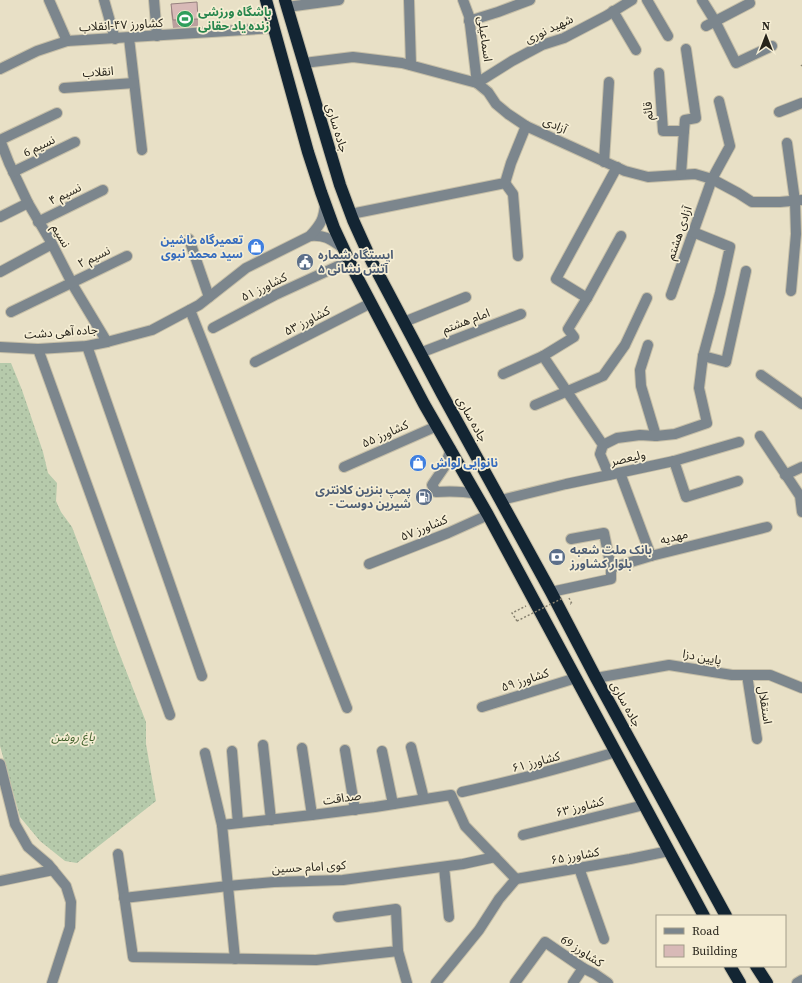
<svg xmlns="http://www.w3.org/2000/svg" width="802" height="983" viewBox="0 0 802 983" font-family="'Source Serif 4','Noto Sans Arabic',serif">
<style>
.garden{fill:url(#garden-dots)}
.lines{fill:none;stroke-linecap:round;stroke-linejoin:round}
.minor-casing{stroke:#c5bea7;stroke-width:12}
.highway-casing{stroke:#c5bea7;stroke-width:14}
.path{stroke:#898371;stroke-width:1.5;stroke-dasharray:2 2;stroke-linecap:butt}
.minor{stroke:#7c868d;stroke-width:10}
.highway{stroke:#132533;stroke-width:12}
.path-bridge{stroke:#898371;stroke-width:1.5;stroke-dasharray:2 2;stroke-linecap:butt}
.wall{fill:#ba9f9d}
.building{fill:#d8b9b7;stroke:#978280}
.labels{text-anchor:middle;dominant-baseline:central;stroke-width:3.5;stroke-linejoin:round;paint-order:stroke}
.leisure-label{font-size:12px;font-weight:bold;fill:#27864d;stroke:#f5edd3;text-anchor:start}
.street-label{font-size:12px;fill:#26231a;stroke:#f5edd3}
.shop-label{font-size:12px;font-weight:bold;fill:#366cbe;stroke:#f5edd3;text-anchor:end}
.service-label{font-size:12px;font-weight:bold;fill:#4e5e75;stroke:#f5edd3;text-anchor:start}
.park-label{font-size:12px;font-style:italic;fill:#3e5e29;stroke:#f5edd3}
</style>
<defs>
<pattern id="garden-dots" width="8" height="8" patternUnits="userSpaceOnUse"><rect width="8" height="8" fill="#b6caab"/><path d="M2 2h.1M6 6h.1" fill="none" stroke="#9cad93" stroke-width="1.8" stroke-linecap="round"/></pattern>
</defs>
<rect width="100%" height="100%" fill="#e8e0c6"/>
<path class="garden" d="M0 363H11L22 390 43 452 48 473 57 483 56 501 61 512 72 527 95 587 116 645 146 722V744L156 801 77 863 65 861 40 841 20 817 0 746Z"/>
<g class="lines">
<defs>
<g id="minor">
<path d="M49 0 67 41"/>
<path d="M104 0 115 39"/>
<path d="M154 0 157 36"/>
<path d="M409 0 411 65"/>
<path d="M463 0 469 16 477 83 512 61 542 45 564 38 606 16 632 0"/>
<path d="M647 0 668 36"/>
<path d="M702 0 715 21 736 63 772 46"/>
<path d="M287 7 339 0"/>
<path d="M613 11 636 50"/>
<path d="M469 21 498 12 530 0"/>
<path d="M706 26 750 3"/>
<path d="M129 38 142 150"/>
<path d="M304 63 353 57 402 63 477 83 488 92 496 104 508 114 526 126 625 171 648 177 695 174 712 179 738 193 752 202H780L802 200"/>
<path d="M0 69 37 51 67 41 274 28"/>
<path d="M659 73 663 131H684L681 174"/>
<path d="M64 88 134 83"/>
<path d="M779 112 802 103"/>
<path d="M684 131 685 120 696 118 686 49"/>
<path d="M0 140 9 163 28 203 51 242 74 287 107 342"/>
<path d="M0 140 57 113"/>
<path d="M787 143 795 201 796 234 791 291"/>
<path d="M604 162 609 82"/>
<path d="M13 172 75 142"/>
<path d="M505 183 513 194 518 256"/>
<path d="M351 214 505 183 511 163 526 126"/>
<path d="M0 217 28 203"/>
<path d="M38 222 103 190"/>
<path d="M310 236C326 235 330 239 343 248"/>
<path d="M189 239 209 297"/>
<path d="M0 272 52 244"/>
<path d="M671 295 712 179 730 146 719 101"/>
<path d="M587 298 621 236"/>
<path d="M190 310 347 708"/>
<path d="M11 312 127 256"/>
<path d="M404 322 466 297"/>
<path d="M213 328 275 295 349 261"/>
<path d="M648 345 640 370 641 386 656 436"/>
<path d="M87 346 202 676"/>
<path d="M0 347 38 349 87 346 107 342 152 330 199 305 246 268 310 236C321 224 324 219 325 203"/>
<path d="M38 349 170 715"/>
<path d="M420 353 521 314"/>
<path d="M703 356 726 362 746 271"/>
<path d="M255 362 371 303"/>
<path d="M503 374 543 356"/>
<path d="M761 375 802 404"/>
<path d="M535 405 603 376 625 345 647 298"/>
<path d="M760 436 800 496 802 512"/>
<path d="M603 445 617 438 640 435 656 436 675 434 707 423 699 388 703 356 720 293 730 247 693 232"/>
<path d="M451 449 445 466 432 485 436 492C450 491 462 491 476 494"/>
<path d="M674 461 686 497 738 481"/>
<path d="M344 467 437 426"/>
<path d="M620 473 651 556"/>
<path d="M609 475 600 454 603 445 543 356 574 337 568 329 587 298 556 279 617 167"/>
<path d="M785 475 802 467"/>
<path d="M501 500 566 484 609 475 674 461 739 442"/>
<path d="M571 539 604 533 611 568"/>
<path d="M369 564 448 533 488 515"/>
<path d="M551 592 611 579V568L651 556 767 527"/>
<path d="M747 675 757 739"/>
<path d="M596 678 669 665 732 675H770L802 688"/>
<path d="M482 707 576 678"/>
<path d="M263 745 271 820"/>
<path d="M411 747 424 799"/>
<path d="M302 748 312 815"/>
<path d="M345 750 355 810"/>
<path d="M232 751 238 823"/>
<path d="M382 751 393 804"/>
<path d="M205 753 222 825"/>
<path d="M0 764 15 824 28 847 48 864 66 886 71 902 70 927 52 983"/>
<path d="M462 792C514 781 565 767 616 752"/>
<path d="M523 835 644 805"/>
<path d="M118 854 133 957 316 960 398 951 396 909 338 917"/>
<path d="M444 867 449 917"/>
<path d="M579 868 604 939"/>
<path d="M0 881 53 870"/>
<path d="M124 898 228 886 274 882 343 880 463 864 495 857"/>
<path d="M398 951 407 983"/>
<path d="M235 959 222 825 312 815 375 807 451 795 465 826 516 879 630 859 669 851"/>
<path d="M436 983 479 930 499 899 516 879"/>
<path d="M515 983 545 942 583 968 595 974 608 983"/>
<path d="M573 983 583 968"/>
<path d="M797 983 802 980"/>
</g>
<g id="highway">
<path d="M266 0 308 152 321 192 334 228 354 271 424 404 488 515 704 916"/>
<path d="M285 0 340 185 353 220 372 262 442 394 551 592 596 678 726 916"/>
<path d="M730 966 740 983"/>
<path d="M756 966 767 983"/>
</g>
</defs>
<use href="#minor" class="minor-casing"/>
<use href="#highway" class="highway-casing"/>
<g class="path">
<path d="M801 65 802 66"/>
<path d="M569 598 572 604H570"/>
<path d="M517 621 512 613 526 606"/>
</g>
<use href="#minor" class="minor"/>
<use href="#highway" class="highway"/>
<path class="path-bridge" d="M517 621 563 598"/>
</g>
<path class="wall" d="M171 4 198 19V26L173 28 171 12Z"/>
<path class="building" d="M197 2 198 19 173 20 171 4Z"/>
<defs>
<symbol id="stadium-disc" viewBox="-11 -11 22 22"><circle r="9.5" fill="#2e9e5b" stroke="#f5edd3"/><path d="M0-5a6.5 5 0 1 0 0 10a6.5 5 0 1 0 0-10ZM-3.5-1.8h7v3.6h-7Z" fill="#fff"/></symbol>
<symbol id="shop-disc" viewBox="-11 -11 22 22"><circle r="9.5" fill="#3f7fe0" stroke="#f5edd3"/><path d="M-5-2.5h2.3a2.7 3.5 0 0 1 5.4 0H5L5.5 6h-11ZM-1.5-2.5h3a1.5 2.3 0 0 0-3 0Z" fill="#fff"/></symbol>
<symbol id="civic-disc" viewBox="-11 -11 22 22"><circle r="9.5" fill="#5c6f8a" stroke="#f5edd3"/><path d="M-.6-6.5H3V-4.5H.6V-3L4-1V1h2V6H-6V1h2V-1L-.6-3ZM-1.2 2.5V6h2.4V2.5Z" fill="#fff"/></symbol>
<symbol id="fuel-disc" viewBox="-11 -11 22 22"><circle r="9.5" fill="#5c6f8a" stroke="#f5edd3"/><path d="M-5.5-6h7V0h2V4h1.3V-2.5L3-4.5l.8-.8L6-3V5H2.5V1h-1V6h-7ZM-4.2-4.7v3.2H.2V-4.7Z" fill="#fff"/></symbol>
<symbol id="bank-disc" viewBox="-11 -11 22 22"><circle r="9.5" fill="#5c6f8a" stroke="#f5edd3"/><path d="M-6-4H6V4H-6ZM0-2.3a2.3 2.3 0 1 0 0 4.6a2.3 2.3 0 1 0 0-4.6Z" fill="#fff"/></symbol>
</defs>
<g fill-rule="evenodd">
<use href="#stadium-disc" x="175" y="9" width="20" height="20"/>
<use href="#shop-disc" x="246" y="237" width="20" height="20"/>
<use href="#civic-disc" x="295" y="252" width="20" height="20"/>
<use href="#shop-disc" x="408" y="453" width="20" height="20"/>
<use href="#fuel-disc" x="414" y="487" width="20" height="20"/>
<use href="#bank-disc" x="547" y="547" width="20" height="20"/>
</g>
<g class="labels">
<g class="leisure-label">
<text x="198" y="12">باشگاه ورزشی<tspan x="198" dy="14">زنده یاد حقانی</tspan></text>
</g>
<g class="street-label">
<text transform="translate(121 25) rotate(-3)">کشاورز ۴۷-انقلاب</text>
<text transform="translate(549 29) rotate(-25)">شهید نوری</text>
<text transform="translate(485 39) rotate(82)">اسماعیلی</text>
<text transform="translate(98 72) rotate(-4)">انقلاب</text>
<text transform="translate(648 111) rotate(-94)">قائم</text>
<text transform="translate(555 125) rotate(25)">آزادی</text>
<text transform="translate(337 128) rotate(73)">جاده ساری</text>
<text transform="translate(39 146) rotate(-26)">نسیم 6</text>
<text transform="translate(65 194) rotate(-26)">نسیم ۴</text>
<text transform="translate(679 233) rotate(-71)">آزادی هشتم</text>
<text transform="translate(61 236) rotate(60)">نسیم</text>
<text transform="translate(94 257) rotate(-26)">نسیم ۲</text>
<text transform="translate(264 287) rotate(-26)">کشاورز ۵۱</text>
<text transform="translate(307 321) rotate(-27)">کشاورز ۵۳</text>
<text transform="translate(466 321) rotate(-21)">امام هشتم</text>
<text transform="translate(61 332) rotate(-4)">جاده آهی دشت</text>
<text transform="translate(472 419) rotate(61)">جاده ساری</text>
<text transform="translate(385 434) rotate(-24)">کشاورز ۵۵</text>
<text transform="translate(628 458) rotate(-13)">ولیعصر</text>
<text transform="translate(424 528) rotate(-22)">کشاورز ۵۷</text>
<text transform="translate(674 537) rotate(-14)">مهدیه</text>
<text transform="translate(702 657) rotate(10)">پایین دزا</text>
<text transform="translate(525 680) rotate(-18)">کشاورز ۵۹</text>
<text transform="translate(626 704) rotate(61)">جاده ساری</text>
<text transform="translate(765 705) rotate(81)">استقلال</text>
<text transform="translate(536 762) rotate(-15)">کشاورز ۶۱</text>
<text transform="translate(342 798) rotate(-8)">صداقت</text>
<text transform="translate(580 807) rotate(-14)">کشاورز ۶۳</text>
<text transform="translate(575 856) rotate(-10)">کشاورز ۶۵</text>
<text transform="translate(309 867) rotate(-3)">کوی امام حسین</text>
<text transform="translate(582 951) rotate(33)">کشاورز 69</text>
</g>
<g class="shop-label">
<text x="243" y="240">تعمیرگاه ماشین<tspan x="243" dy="14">سید محمد نبوی</tspan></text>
<text x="431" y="463" text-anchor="start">نانوایی لواش</text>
</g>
<g class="service-label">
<text x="318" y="255">ایستگاه شماره<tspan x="318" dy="14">۵ آتش نشانی</tspan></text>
<text x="411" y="490" text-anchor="end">پمپ بنزین کلانتری<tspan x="411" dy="14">- شیرین دوست</tspan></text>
<text x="570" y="550">بانک ملت شعبه<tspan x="570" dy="14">بلوار کشاورز</tspan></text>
</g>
<g class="park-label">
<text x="73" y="737">باغ روشن</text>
</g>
</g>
<rect x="656" y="915" width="130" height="52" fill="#f5edd3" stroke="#a29c89"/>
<rect x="664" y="928" width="20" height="6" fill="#7c868d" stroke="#a29c89"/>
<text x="692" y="935" font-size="12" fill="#26231a">Road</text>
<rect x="664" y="945" width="20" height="12" fill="#d8b9b7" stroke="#a29c89"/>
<text x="692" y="955" font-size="12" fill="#26231a">Building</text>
<g transform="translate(766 36)" stroke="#f5edd3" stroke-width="3" paint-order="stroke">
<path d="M0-3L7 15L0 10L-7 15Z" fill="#26231a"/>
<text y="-6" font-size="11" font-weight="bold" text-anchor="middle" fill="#26231a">N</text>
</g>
</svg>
